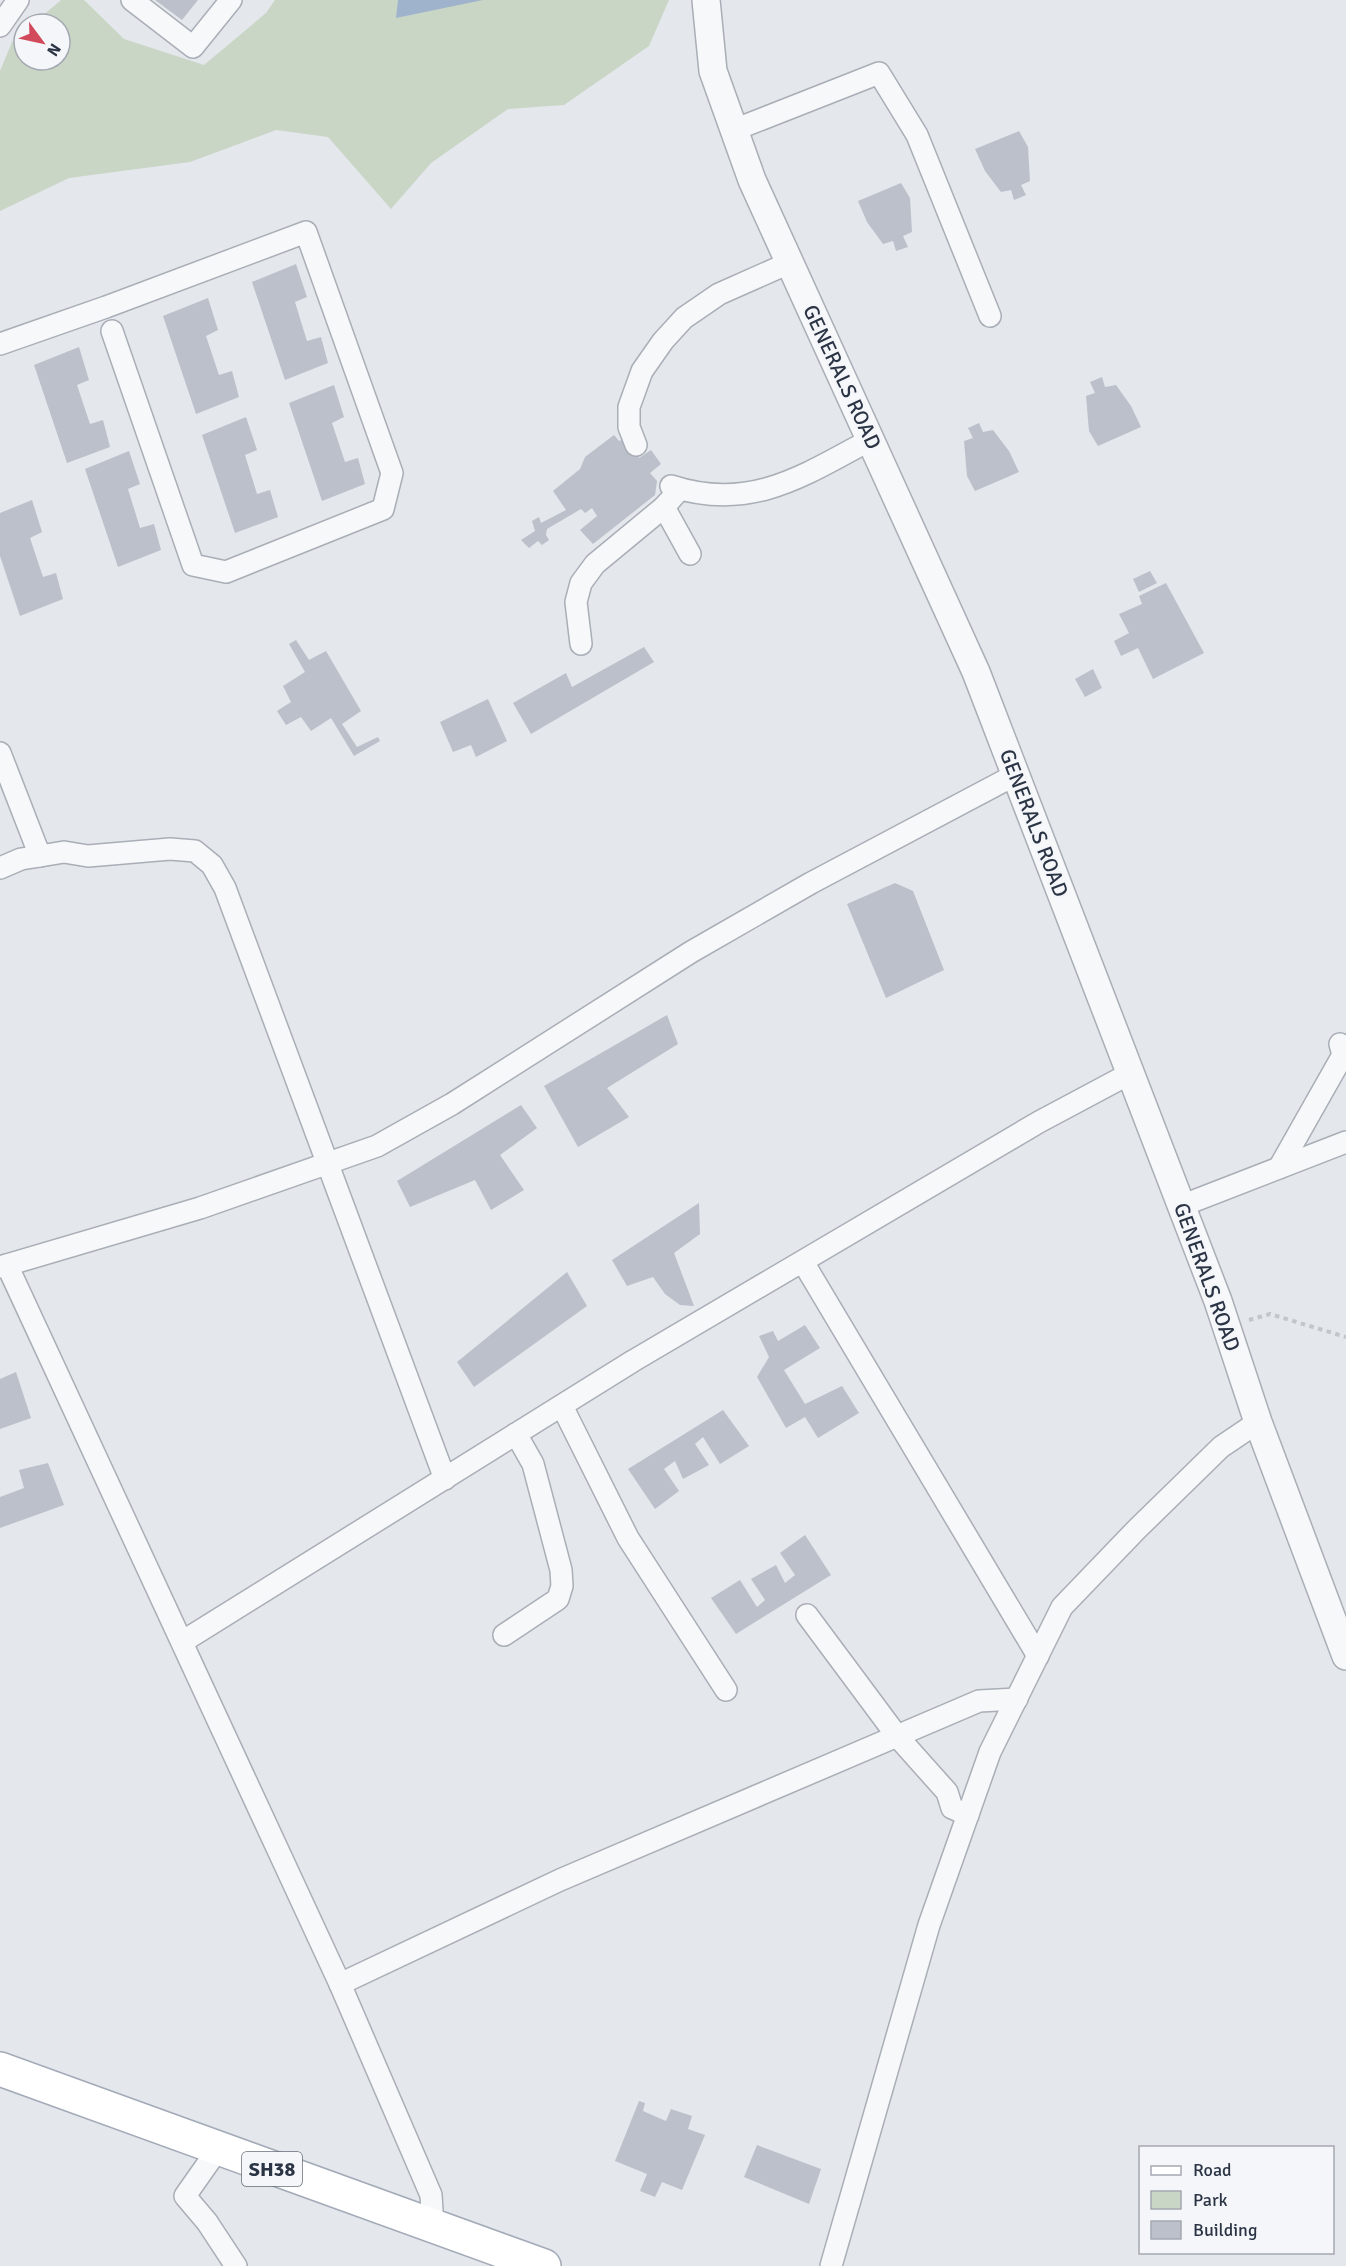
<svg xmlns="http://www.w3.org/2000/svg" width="1346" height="2266" viewBox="0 0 1346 2266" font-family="Signika,sans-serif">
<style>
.green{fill:#c9d6c5}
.water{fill:#9fb4cc}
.building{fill:#bbc0ca}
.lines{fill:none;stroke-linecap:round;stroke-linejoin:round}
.minor-casing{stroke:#a9aeb7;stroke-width:24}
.tertiary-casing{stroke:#a9aeb7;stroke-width:30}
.primary-casing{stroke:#a3abb8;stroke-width:36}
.path{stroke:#c2c5cb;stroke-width:4;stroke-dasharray:4.5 4.5;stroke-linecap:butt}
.minor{stroke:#f7f8fa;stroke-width:21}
.tertiary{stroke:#f7f8fa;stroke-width:27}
.primary{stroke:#fff;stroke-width:33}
.labels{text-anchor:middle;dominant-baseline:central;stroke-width:5;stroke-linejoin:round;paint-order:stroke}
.shield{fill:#f4f6f9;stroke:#676e7b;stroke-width:1.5}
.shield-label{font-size:20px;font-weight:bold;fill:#2b3445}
.street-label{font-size:21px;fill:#2b3445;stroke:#f4f6f9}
</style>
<rect width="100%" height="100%" fill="#e4e7ec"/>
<path class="green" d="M61 0H84L124 39 204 65 266 13 275 0H669L649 46 564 105 508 109 431 163 391 209 328 137 276 130 190 162 69 178 0 211V71L12 42 24 31V60H60V24H33Z"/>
<path class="water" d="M398 0H483L396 18Z"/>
<g class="building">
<path d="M155 0H198L182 20Z"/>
<path d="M1019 131 1028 147 1030 181 1021 185 1026 195 1014 200 1011 190 1001 192 985 171 975 149Z"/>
<path d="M901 183 910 198 912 232 903 236 908 247 896 251 893 241 883 244 867 222 858 201Z"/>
<path d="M296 264 307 297 295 302 307 341 321 337 328 363 285 380 252 282Z"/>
<path d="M208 298 218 330 206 336 219 375 232 371 239 397 196 414 163 316Z"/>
<path d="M79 347 89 380 77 385 90 424 103 420 110 447 67 463 34 365Z"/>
<path d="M1102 377 1105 387 1116 385 1131 406 1141 427 1098 446 1089 431 1086 396 1095 393 1090 382Z"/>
<path d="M334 385 344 417 332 423 345 462 358 458 365 484 322 501 289 403Z"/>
<path d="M246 417 257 450 245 455 257 494 270 490 278 517 235 533 202 435Z"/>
<path d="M979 423 983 432 993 430 1009 451 1019 472 975 491 967 476 964 441 973 438 968 428Z"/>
<path d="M614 435 619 441 624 439 639 458 651 450 661 464 650 473 657 481 655 495 593 544 580 530 597 516 592 508 585 513 581 509 547 529 546 535 549 540 542 545 538 541 529 548 521 540 535 531 532 521 539 517 541 523 566 510 553 491 580 469 585 457Z"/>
<path d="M129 451 140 484 128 489 140 528 154 524 161 550 118 567 85 469Z"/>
<path d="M32 500 42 532 30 538 43 577 56 573 63 599 20 616 0 556V513Z"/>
<path d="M1150 571 1157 583 1139 592 1133 579Z"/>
<path d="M1166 583 1204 653 1153 679 1138 648 1121 656 1114 641 1129 633 1119 614 1142 604 1139 596Z"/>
<path d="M296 640 309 660 326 651 361 711 342 724 357 747 378 737 380 741 354 756 331 718 311 731 301 717 286 725 277 711 291 702 283 686 305 672 289 644Z"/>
<path d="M644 647 654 662 531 734 513 703 566 673 572 687Z"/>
<path d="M1093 669 1102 688 1085 697 1075 679Z"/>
<path d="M488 699 507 741 476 757 471 745 453 752 440 722Z"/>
<path d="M895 883 913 891 944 970 886 998 847 904Z"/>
<path d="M667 1015 678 1044 607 1088 629 1117 578 1147 544 1086Z"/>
<path d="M521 1105 537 1128 500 1155 524 1190 491 1210 475 1180 410 1207 397 1181Z"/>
<path d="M699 1203 700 1234 674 1253 694 1306 680 1305 665 1294 653 1277 627 1286 612 1260Z"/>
<path d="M567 1272 587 1306 474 1387 457 1362Z"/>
<path d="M805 1325 820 1348 784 1370 805 1404 842 1386 859 1413 818 1438 805 1417 786 1428 757 1377 769 1357 759 1336 773 1331 778 1341Z"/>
<path d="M16 1372 31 1418 0 1429V1379Z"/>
<path d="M723 1410 749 1446 720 1464 703 1437 695 1444 709 1465 683 1479 675 1461 664 1469 679 1491 655 1509 628 1469Z"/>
<path d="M48 1463 64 1505 0 1528V1497L24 1488 19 1470Z"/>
<path d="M805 1535 831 1575 736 1634 711 1598 740 1580 757 1607 765 1600 751 1579 776 1565 785 1583 795 1575 780 1553Z"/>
<path d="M639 2101 645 2103 643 2111 666 2121 671 2109 692 2116 688 2129 705 2135 682 2190 662 2182 655 2197 640 2191 647 2174 615 2161Z"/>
<path d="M757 2145 821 2169 809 2204 744 2177Z"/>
</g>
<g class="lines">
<defs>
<g id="minor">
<path d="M132 0 193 47 231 0"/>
<path d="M0 26 18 0"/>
<path d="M734 130 879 73 917 135 990 316"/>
<path d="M0 344 106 307 306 232 392 473 383 509 226 572 193 565 112 331"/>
<path d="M636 445 629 427V407L642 371 663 341 684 318 719 294 789 263"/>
<path d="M671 486C750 512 803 476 870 440"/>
<path d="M664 507 690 554"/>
<path d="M581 644 576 602 581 583 595 564 664 507 680 489"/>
<path d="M0 753 40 856 64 852 88 856 170 849 195 851 212 865 225 888 445 1479"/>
<path d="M0 868 21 859 40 856"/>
<path d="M1279 1168 1343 1055 1340 1044"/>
<path d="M1181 1206 1346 1142"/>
<path d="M803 1262 1038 1656"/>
<path d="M7 1265 340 1984 431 2195 433 2227"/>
<path d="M0 1267 200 1208 377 1146 452 1104 691 952 811 883 1015 775"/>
<path d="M562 1406 628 1538 726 1690"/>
<path d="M807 1615 897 1736 947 1792 952 1808 968 1815"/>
<path d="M504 1635 558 1599 562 1586 561 1570 533 1464 516 1434"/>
<path d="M182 1642 633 1361 1039 1122 1129 1074"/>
<path d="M340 1984 560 1880 979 1701 1017 1699"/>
<path d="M218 2149 185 2196 207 2222 236 2266"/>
<path d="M831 2266 929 1925 990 1752 1062 1607 1137 1529 1221 1447 1258 1422"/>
</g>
<path id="tertiary" d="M706 0 713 71 752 180 976 672 1218 1301 1258 1422 1346 1656"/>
<path id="primary" d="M0 2069 544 2266"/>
</defs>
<use href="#minor" class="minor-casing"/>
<use href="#tertiary" class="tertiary-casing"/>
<use href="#primary" class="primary-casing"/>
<path class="path" d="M1249 1320 1270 1314 1346 1337"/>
<use href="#minor" class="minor"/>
<use href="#tertiary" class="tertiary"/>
<use href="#primary" class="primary"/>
</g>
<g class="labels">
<rect class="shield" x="242" y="2152" width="60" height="34" rx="4.5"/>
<g class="shield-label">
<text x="272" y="2169">SH38</text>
</g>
<g class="street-label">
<text transform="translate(842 377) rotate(65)">GENERALS ROAD</text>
<text transform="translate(1034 823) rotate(69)">GENERALS ROAD</text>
<text transform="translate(1207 1277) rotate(70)">GENERALS ROAD</text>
</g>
</g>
<rect x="1139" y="2146" width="195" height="108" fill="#f4f6f9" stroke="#a4a8b1" stroke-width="1.5"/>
<rect x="1151" y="2166" width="30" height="9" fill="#ffffff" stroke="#a4a8b1" stroke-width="1.5"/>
<text x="1193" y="2176" font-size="18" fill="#2b3445">Road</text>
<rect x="1151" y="2191" width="30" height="18" fill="#c9d6c5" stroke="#a4a8b1" stroke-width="1.5"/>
<text x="1193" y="2206" font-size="18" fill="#2b3445">Park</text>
<rect x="1151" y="2221" width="30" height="18" fill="#bbc0ca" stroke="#a4a8b1" stroke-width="1.5"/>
<text x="1193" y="2236" font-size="18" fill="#2b3445">Building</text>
<g transform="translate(42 42) rotate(123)"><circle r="28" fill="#f4f6f9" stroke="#a4a8b1" stroke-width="1.5"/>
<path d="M0-4.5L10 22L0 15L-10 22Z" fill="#d1495b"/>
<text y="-9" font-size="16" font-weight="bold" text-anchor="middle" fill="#2b3445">N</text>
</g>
</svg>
